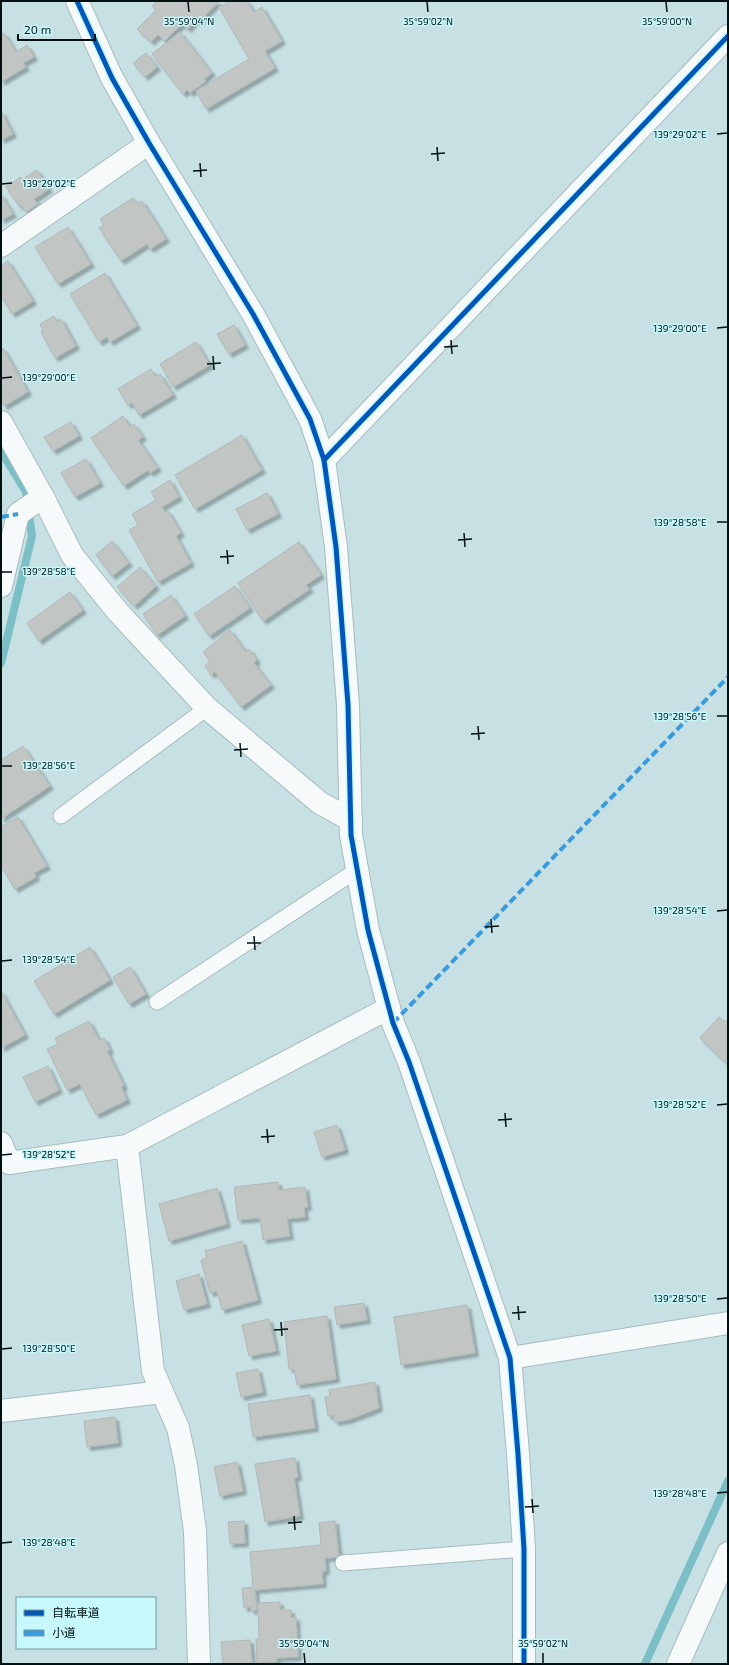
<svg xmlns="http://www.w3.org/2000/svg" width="729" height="1665" viewBox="0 0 729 1665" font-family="'Exo 2','Noto Sans JP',sans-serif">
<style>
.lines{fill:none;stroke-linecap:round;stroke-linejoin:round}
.stream{stroke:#7cbec5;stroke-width:8}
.building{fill:#c1c5c4;stroke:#b3b7b6;filter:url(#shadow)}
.service-casing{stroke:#a7bcbe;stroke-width:17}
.minor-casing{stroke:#a7bcbe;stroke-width:24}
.tertiary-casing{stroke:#a7bcbe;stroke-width:24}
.service{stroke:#f6fafb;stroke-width:15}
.minor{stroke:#f6fafb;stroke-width:22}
.tertiary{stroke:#f6fafb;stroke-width:22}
.quiet{stroke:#399ade;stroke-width:4;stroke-dasharray:8 4;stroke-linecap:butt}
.cycleway-casing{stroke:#c7f8fc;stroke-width:8}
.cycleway{stroke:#0057b8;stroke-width:5}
.ticks{fill:none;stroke:#011112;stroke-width:1.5}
.ticks-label{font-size:10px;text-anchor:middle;fill:#011112;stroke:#c7f8fc;stroke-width:3;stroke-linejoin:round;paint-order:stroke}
</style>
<defs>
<filter id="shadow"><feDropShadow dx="3.5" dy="3.5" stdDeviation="1" flood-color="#0004"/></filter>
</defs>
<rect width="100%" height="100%" fill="#c6e0e3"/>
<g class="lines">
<g class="stream">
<path d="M1 451 26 492 32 536 1 663"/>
<path d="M645 1664 728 1481"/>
</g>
</g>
<g class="building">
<path d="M157 1H217L218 2 199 22 196 20 188 29 182 24 165 41 158 35 151 42 137 29 156 10 152 6Z"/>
<path d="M225 1H247L254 12 262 7 282 41 265 51 275 68 206 109 196 91 249 59 219 7 227 3Z"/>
<path d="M180 32 212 73 204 79 206 81 190 93 187 90 183 94 152 54Z"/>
<path d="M4 33 16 52 27 45 34 57 23 63 26 67 1 82V35Z"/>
<path d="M146 53 157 67 145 77 133 63Z"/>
<path d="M1 111 13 134 1 140Z"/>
<path d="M37 170 49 189 34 199 38 204 26 212 21 205 19 206 6 187 21 177 23 179Z"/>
<path d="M1 194 13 214 1 220Z"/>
<path d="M133 198 138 204 142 201 166 239 150 249 147 244 121 261 99 228 104 225 100 219Z"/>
<path d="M68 227 91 264 58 284 35 247Z"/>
<path d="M8 261 33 301 12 314 1 296V266Z"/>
<path d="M105 273 137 326 110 342 107 337 99 342 70 294Z"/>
<path d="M54 316 57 322 61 319 76 346 55 358 41 332 43 331 40 324Z"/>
<path d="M234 325 245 345 229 354 217 334Z"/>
<path d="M196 342 210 365 173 387 160 364Z"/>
<path d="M3 348 28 392 4 406 1 400V350Z"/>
<path d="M151 369 156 377 160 374 173 395 139 415 132 403 128 405 118 389Z"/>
<path d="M123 416 130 427 134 424 143 437 138 440 158 468 150 473 148 470 124 486 91 438Z"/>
<path d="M71 422 79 436 53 451 44 437Z"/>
<path d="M242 435 262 470 195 509 175 475Z"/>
<path d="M86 459 100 483 75 497 61 473Z"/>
<path d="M170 480 179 497 162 507 165 512 168 511 181 533 176 536 191 563 158 582 129 530 138 525 132 514 156 500 151 492Z"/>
<path d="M267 493 278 514 247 530 236 509Z"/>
<path d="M112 541 129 563 112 576 96 555Z"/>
<path d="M299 542 321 575 306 585 310 589 263 621 238 583Z"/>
<path d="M140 567 156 586 134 606 117 587Z"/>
<path d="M235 586 250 608 209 636 194 614Z"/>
<path d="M70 592 83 610 39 641 27 623Z"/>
<path d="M171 595 185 616 157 635 143 614Z"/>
<path d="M230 630 246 652 249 649 257 660 254 663 271 685 241 707 215 672 211 675 205 666 210 661 203 652Z"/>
<path d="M23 746 50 786 1 819V760Z"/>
<path d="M18 817 47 866 34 873 36 877 15 889 1 866V827Z"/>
<path d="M90 947 110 980 54 1014 34 981Z"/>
<path d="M130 967 146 994 129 1004 113 977Z"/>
<path d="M1 991 25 1035 1 1048Z"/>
<path d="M719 1017 725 1022 728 1019V1065L700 1038Z"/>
<path d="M89 1021 99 1040 104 1038 110 1050 107 1051 124 1086 121 1087 127 1100 96 1115 80 1084 67 1090 47 1049 58 1044 55 1038Z"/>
<path d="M48 1066 59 1090 35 1102 23 1077Z"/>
<path d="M337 1125 345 1150 322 1157 314 1132Z"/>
<path d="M278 1182 279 1190 305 1187 308 1207H304L305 1217 287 1219 290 1236 263 1240 260 1218 238 1220 234 1187Z"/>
<path d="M217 1188 227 1224 169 1241 159 1204Z"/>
<path d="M242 1241 258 1300 222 1310 217 1291 210 1293 201 1260 207 1258 205 1251Z"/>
<path d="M199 1274 207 1304 184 1310 176 1281Z"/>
<path d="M364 1303 367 1320 337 1325 334 1307Z"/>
<path d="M467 1305 475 1353 401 1365 394 1317Z"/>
<path d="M327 1316 336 1379 297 1385 294 1369H289L284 1322Z"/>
<path d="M269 1319 276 1351 249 1356 242 1325Z"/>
<path d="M258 1369 263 1392 241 1397 236 1373Z"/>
<path d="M375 1382 379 1408 348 1420 335 1422 333 1415 328 1416 325 1397 330 1396 329 1390Z"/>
<path d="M310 1395 315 1428 253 1437 248 1404Z"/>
<path d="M115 1417 118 1443 87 1447 84 1421Z"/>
<path d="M295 1458 298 1477 294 1478 300 1516 265 1522 255 1464Z"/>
<path d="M237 1462 243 1491 220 1496 214 1467Z"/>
<path d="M244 1521 245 1543 230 1544 228 1522Z"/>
<path d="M335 1521 339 1557 325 1558 326 1571 322 1572 323 1584 255 1590 257 1610 251 1611V1607L244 1608 242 1588 253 1587 250 1552 321 1545 319 1523Z"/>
<path d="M280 1602V1610H291V1618L296 1617 298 1657 276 1658 277 1662 257 1663 256 1639H259L258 1603Z"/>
<path d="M250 1640 252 1663 223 1664 221 1642Z"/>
</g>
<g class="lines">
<defs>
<g id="service">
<path d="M61 816 207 708"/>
<path d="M157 1002 357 870"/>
<path d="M343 1563 524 1549"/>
</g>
<g id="minor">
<path d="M77 1 112 78 149 143 253 314 310 419 324 460 336 547 348 705 351 835 368 930 393 1023 409 1062 510 1358 518 1454 524 1549V1664"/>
<path d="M1 246 149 143"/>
<path d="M1 422 43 497 72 555 118 612 207 708 320 803 351 820"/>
<path d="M324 460 728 36"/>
<path d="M1 586 18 514 43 497"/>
<path d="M1 1143 9 1163 127 1146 389 1008"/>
<path d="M127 1146 153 1371 178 1428 186 1465 195 1531 199 1664"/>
<path d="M510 1358 728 1323"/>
<path d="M1 1411 162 1392"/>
</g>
<path id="tertiary" d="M678 1664 728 1553"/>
</defs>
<use href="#service" class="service-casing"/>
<use href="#minor" class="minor-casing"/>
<use href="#tertiary" class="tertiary-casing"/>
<use href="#service" class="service"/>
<use href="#minor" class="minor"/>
<use href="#tertiary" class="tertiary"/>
<g class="quiet">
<path d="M1 517 18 514"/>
<path d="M393 1023 728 677"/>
</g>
<defs>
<g id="cycleway">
<path d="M77 1 112 78 149 143 253 314 310 419 324 460 336 547 348 705 351 835 368 930 393 1023 409 1062 510 1358 518 1454 524 1549V1664"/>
<path d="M324 460 728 36"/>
</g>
</defs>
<use href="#cycleway" class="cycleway-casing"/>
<use href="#cycleway" class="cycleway"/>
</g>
<path class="ticks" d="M188 2 189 12M427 2 428 12M666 2 667 12M717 134 727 133M437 147 438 161M431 154 445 153M200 163 201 177M193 171 207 170M2 184 12 183M717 328 727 327M451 340 452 354M444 347 458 346M213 356 214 370M207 364 221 363M2 378 12 377M717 522H727M464 533 465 547M458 540 472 539M227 550 228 564M220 557 234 556M2 572H12M717 716H727M478 726 479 740M471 734 485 733M240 743 241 757M234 750 248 749M2 766H12M717 911 727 910M491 919 492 933M485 927 499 926M254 936 255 950M247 943H261M2 961 12 960M717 1105 727 1104M505 1113 506 1127M498 1120 512 1119M267 1129 268 1143M261 1137 275 1136M2 1155 12 1154M717 1299 727 1298M518 1306 519 1320M512 1313 526 1312M281 1322 282 1336M274 1330 288 1329M2 1349 12 1348M717 1493 727 1492M532 1499 533 1513M525 1507 539 1506M294 1516 295 1530M288 1523 302 1522M2 1543 12 1542M304 1653 305 1663M543 1653V1663"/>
<g class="ticks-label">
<text x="189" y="25">35°59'04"N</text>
<text x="428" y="25">35°59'02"N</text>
<text x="667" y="25">35°59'00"N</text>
<text x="680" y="138">139°29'02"E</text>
<text x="49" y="187">139°29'02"E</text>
<text x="680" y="332">139°29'00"E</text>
<text x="49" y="381">139°29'00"E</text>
<text x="680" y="526">139°28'58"E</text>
<text x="49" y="575">139°28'58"E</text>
<text x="680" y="720">139°28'56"E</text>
<text x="49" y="769">139°28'56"E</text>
<text x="680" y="914">139°28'54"E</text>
<text x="49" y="963">139°28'54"E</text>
<text x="680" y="1108">139°28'52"E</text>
<text x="49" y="1158">139°28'52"E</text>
<text x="680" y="1302">139°28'50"E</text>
<text x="49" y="1352">139°28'50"E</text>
<text x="680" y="1497">139°28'48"E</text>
<text x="49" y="1546">139°28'48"E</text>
<text x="304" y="1647">35°59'04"N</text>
<text x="543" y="1647">35°59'02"N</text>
</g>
<rect width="729" height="1665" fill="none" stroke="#011112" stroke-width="4"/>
<rect x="16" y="1597" width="140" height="52" fill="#c7f8fc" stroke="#789c9e"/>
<rect x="24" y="1610" width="20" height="6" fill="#0057b8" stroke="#789c9e"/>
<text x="52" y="1617" font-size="12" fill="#011112">自転車道</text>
<rect x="24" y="1630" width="20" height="6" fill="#399ade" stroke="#789c9e"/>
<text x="52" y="1637" font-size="12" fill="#011112">小道</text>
<path d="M18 34v6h77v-6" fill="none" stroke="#011112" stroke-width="2"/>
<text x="24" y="34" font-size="12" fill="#011112" stroke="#c7f8fc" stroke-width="3" paint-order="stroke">20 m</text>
</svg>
